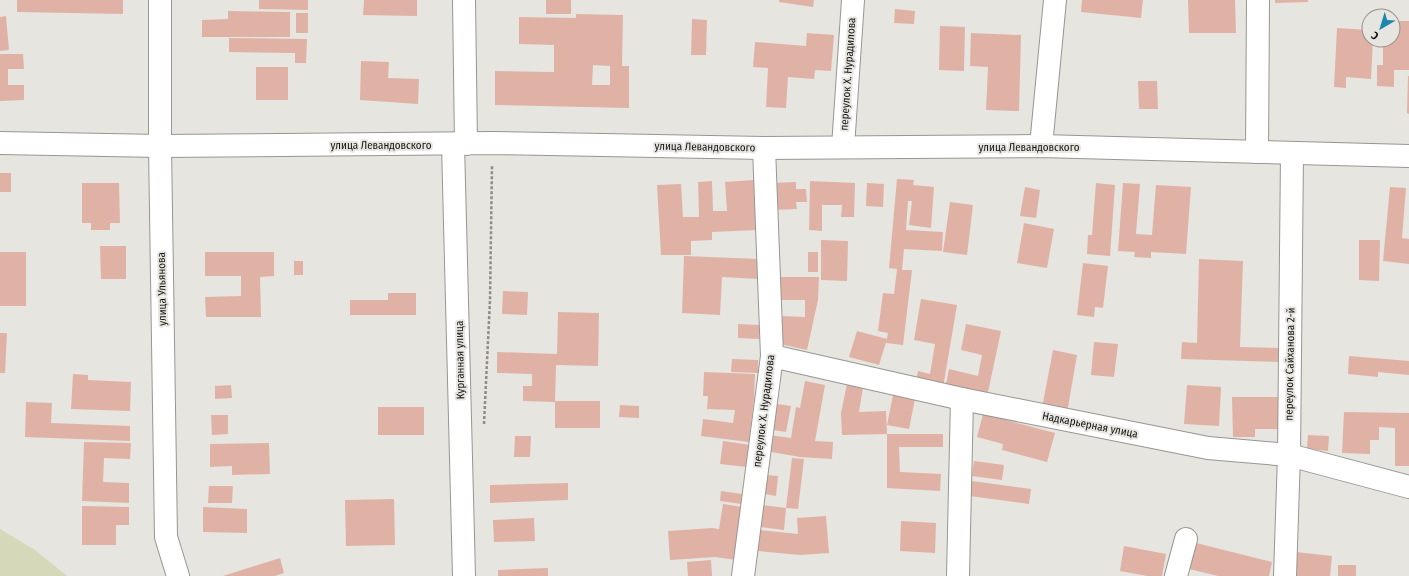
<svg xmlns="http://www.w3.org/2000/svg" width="1409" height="576" viewBox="0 0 1409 576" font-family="'Fira Sans Condensed',sans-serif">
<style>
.green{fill:#d5d8b9}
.building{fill:#e0b2a5;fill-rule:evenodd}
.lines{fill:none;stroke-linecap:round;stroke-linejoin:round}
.minor-casing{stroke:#989691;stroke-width:24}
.path{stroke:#8e8c88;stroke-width:2.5;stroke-dasharray:3 2;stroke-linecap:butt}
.minor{stroke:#fff;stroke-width:22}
.labels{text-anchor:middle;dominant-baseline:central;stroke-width:4;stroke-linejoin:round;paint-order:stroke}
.street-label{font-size:11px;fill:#141311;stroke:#e7e5e0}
</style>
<rect width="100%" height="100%" fill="#e7e5e0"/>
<path class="green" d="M0 529 35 550 67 576H0Z"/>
<g class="building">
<path d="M17 0H123V14L17 12Z"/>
<path d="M259 0H308V10L259 9Z"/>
<path d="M364 0H417V16L363 15Z"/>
<rect x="546" y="0" width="25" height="14"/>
<path d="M779 0H814L813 7 779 2Z"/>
<path d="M1082 0H1143L1141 18 1081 12Z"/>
<path d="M1188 0H1235L1236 33H1189Z"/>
<path d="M1275 0H1308V2L1275 3Z"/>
<path d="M895 9 915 11 914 24 894 23Z"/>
<path d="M228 11 290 12V37H202V20L228 19Z"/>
<rect x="296" y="13" width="12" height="20"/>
<path d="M576 14 623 15 622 66H629V108L495 105V71L554 72V45L519 44V17L576 18ZM593 65 610 66V85H592Z"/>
<path d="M6 16 9 50 0 51V17Z"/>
<path d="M692 19 707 20 706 55H691Z"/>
<path d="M1393 21H1409V70H1394V87L1377 86V65H1383V40H1393Z"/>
<path d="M940 26 965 27 964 71 939 70Z"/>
<path d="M1337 28 1369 30V40H1373L1371 79 1346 77V88L1334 87Z"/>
<path d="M807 33 834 35 831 71 815 70 814 79 788 77 786 108 766 107 768 68 753 67 755 42 806 46Z"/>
<path d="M971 33 1021 35 1019 111 986 110 988 67 970 66Z"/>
<path d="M229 38 307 39 306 63H295V53L229 52Z"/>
<path d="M0 54H23L24 69H8V85H24V100L0 101Z"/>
<path d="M361 61 389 62 388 78 419 79 418 104 360 100Z"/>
<rect x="256" y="67" width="32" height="33"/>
<path d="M1408 76H1409V114L1407 113Z"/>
<path d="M1138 81H1157L1158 109H1139Z"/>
<rect x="0" y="173" width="11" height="19"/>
<path d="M897 179 914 180 913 185 934 187 931 228 909 225 912 201H908L906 230 943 232 942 251 904 249 902 270H912L903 345 886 343 888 333 878 331 883 293 894 294 897 269 889 268Z"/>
<path d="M754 180 757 230 712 232V240L691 241V255H661L657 185 681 184 683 217H699L698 182 712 181 713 211H727L725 182Z"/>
<path d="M810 181 855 183 854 217H841L842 205H822V231L809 230Z"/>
<path d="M796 182V189H806L807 202H796L797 209 774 210 773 183Z"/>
<path d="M82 183H119L120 223H110V230H91V223H82Z"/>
<path d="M867 183 884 184 883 207 866 206Z"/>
<path d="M1096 183 1115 185 1110 256 1087 254 1088 235H1092Z"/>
<path d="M1123 183 1140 184 1136 234 1152 235 1156 185 1191 187 1186 254 1151 252V258L1134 257 1135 252 1118 251Z"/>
<path d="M1025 187 1040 190 1036 218 1020 216Z"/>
<path d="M1390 187 1406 188 1402 238 1409 239V264L1383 261Z"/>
<path d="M950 202 973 205 967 255 943 252Z"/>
<path d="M1024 223 1054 229 1047 268 1017 263Z"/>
<path d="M821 240 848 241 847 281 821 280Z"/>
<path d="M1359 240H1380L1379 281 1359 280Z"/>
<path d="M100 246H126V279H101Z"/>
<rect x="0" y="252" width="26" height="54"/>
<path d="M205 252H274V276L260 277 261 317H206L205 297 241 296V276H205Z"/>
<rect x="808" y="252" width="10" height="20"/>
<path d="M684 256 759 259 758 279 722 277 720 315 682 313Z"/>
<path d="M1199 259 1243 261 1240 347 1281 348V362L1181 359 1182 342 1197 343Z"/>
<rect x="294" y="261" width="9" height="14"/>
<path d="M1083 263 1108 266 1103 308 1095 307 1094 317 1077 315Z"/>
<path d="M780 277H819L818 300 807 350 780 344V316L805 317V300H781Z"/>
<path d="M503 291 528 292 527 315 502 314Z"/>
<path d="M388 293H416V315H350V300H388Z"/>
<path d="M921 299 957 305 943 388 916 381 918 371 930 374 935 344 914 340Z"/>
<path d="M558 312 599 313 598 366 556 365 555 401H600V428H555V402L523 401V386H532V374L497 373V352L557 354Z"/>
<path d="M738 324 760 325 759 339 738 338Z"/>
<path d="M966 324 1001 331 987 397 945 389 949 369 978 376 982 355 961 350Z"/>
<path d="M857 331 887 339 879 365 849 357Z"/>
<path d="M0 333H7L5 373H0Z"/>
<path d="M1094 342 1118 344 1114 377 1091 375Z"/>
<path d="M1053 350 1077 355 1067 413 1042 408Z"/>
<path d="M1349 356 1409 361V375L1378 372V377L1348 374Z"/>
<path d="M732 359 758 360V373L731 372Z"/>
<path d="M704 372 755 374 754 398 749 442 701 436 703 419 733 423 735 410 707 409 708 396H703Z"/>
<path d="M73 374 88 375V380L131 382 130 411 71 409Z"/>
<path d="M805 381 825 385 815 441 833 442 832 459 800 457 766 451 769 435 791 438 796 407 800 408Z"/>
<path d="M847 384 863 387 859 412 886 411 887 434H943V447H899L900 472 941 474 940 491 887 488V434L842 435 841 413Z"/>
<path d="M231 385 232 398 215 399V386Z"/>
<path d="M1187 385 1221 387 1219 426 1184 424Z"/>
<path d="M893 395 915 399 909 429 887 425Z"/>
<path d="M1232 397H1283V429H1255V437H1233Z"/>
<path d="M26 402 52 403 51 423 130 426V441L25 437Z"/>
<path d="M777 404 791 406 786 432 773 430Z"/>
<path d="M620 405 639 406V418L619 417Z"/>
<rect x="378" y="407" width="46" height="28"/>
<path d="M1344 412 1409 413V466H1395V428L1379 427V440H1370V454L1342 453Z"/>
<path d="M983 414 1055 433 1047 462 1002 450 1003 444 977 437Z"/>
<path d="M211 415H228V434L212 435Z"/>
<path d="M1308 435 1329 436 1328 451 1307 449Z"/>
<path d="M515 436H531L530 457H514Z"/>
<path d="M723 441 750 445 747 467 720 464Z"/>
<path d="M84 442 131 443 130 459 104 458 103 482 129 483V503L82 501Z"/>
<path d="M269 443 270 474 232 475V466L210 467V444Z"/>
<path d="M792 458 804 459 798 509 786 508Z"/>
<path d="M974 461 1004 465 1002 480 972 476Z"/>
<path d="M767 475 778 476 776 496 765 494Z"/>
<path d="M972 481 1031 489 1029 504 970 496Z"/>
<path d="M568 483V500L490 503V485Z"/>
<path d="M209 486H233L232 503H208Z"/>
<path d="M721 491 742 494 741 504 720 501Z"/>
<path d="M394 499 395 545 346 546 345 500Z"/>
<path d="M723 504 743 507 736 560 715 557 670 560 668 531 712 528 719 529Z"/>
<path d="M763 505 786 508 784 530 761 527Z"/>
<path d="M82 506 129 507V525H116V545H82Z"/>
<path d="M203 507 247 509V533L203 532Z"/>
<path d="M826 516 829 553 800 555 758 551 760 530 798 534 797 518Z"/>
<path d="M534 518 535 541 494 542 493 520Z"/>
<path d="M901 521 936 523 935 553 900 551Z"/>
<path d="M1196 543 1272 562 1269 576H1218L1189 569Z"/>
<path d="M1124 546 1166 554 1162 576H1147L1120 571Z"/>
<path d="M1296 552 1332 556 1330 576H1294Z"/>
<path d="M280 558 284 573 275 576H223Z"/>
<path d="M711 560 712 576H688L687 562Z"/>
<rect x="1338" y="565" width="18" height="11"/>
<path d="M548 568V576H498V570Z"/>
</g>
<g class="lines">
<defs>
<g id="minor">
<path d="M160 0V146L166 537 178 576"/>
<path d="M464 0 466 144"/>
<path d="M0 143 160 146 492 143 764 148 1041 146 1409 156"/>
<path d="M453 144 464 576"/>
<path d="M1041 146 1055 0"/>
<path d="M843 147 853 0"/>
<path d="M1257 152 1258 0"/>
<path d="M772 356 962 399 1208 448 1289 455 1409 487"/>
<path d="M743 576 772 356 764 148"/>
<path d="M958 576 962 399"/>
<path d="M1176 576 1186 539"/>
<path d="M1285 576 1289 455 1292 153"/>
</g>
</defs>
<use href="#minor" class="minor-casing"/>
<path class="path" d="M484 424 490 300 492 165"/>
<use href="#minor" class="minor"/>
</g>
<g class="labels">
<g class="street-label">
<text transform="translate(848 74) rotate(-86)">переулок Х. Нурадилова</text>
<text x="381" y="145">улица Левандовского</text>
<text transform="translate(705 147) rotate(1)">улица Левандовского</text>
<text x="1029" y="147">улица Левандовского</text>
<text transform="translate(162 289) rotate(-91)">улица Ульянова</text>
<text transform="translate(460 360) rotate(-91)">Курганная улица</text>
<text transform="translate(1290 364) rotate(-89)">переулок Сайханова 2-й</text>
<text transform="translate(764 411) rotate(-83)">переулок Х. Нурадилова</text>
<text transform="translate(1090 425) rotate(11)">Надкарьерная улица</text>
</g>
</g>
<g transform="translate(1381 28) rotate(218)"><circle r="19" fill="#e7e5e0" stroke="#93918d"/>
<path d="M0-3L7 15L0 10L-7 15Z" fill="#1d88af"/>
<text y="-6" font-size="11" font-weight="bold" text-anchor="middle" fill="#141311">С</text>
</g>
</svg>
